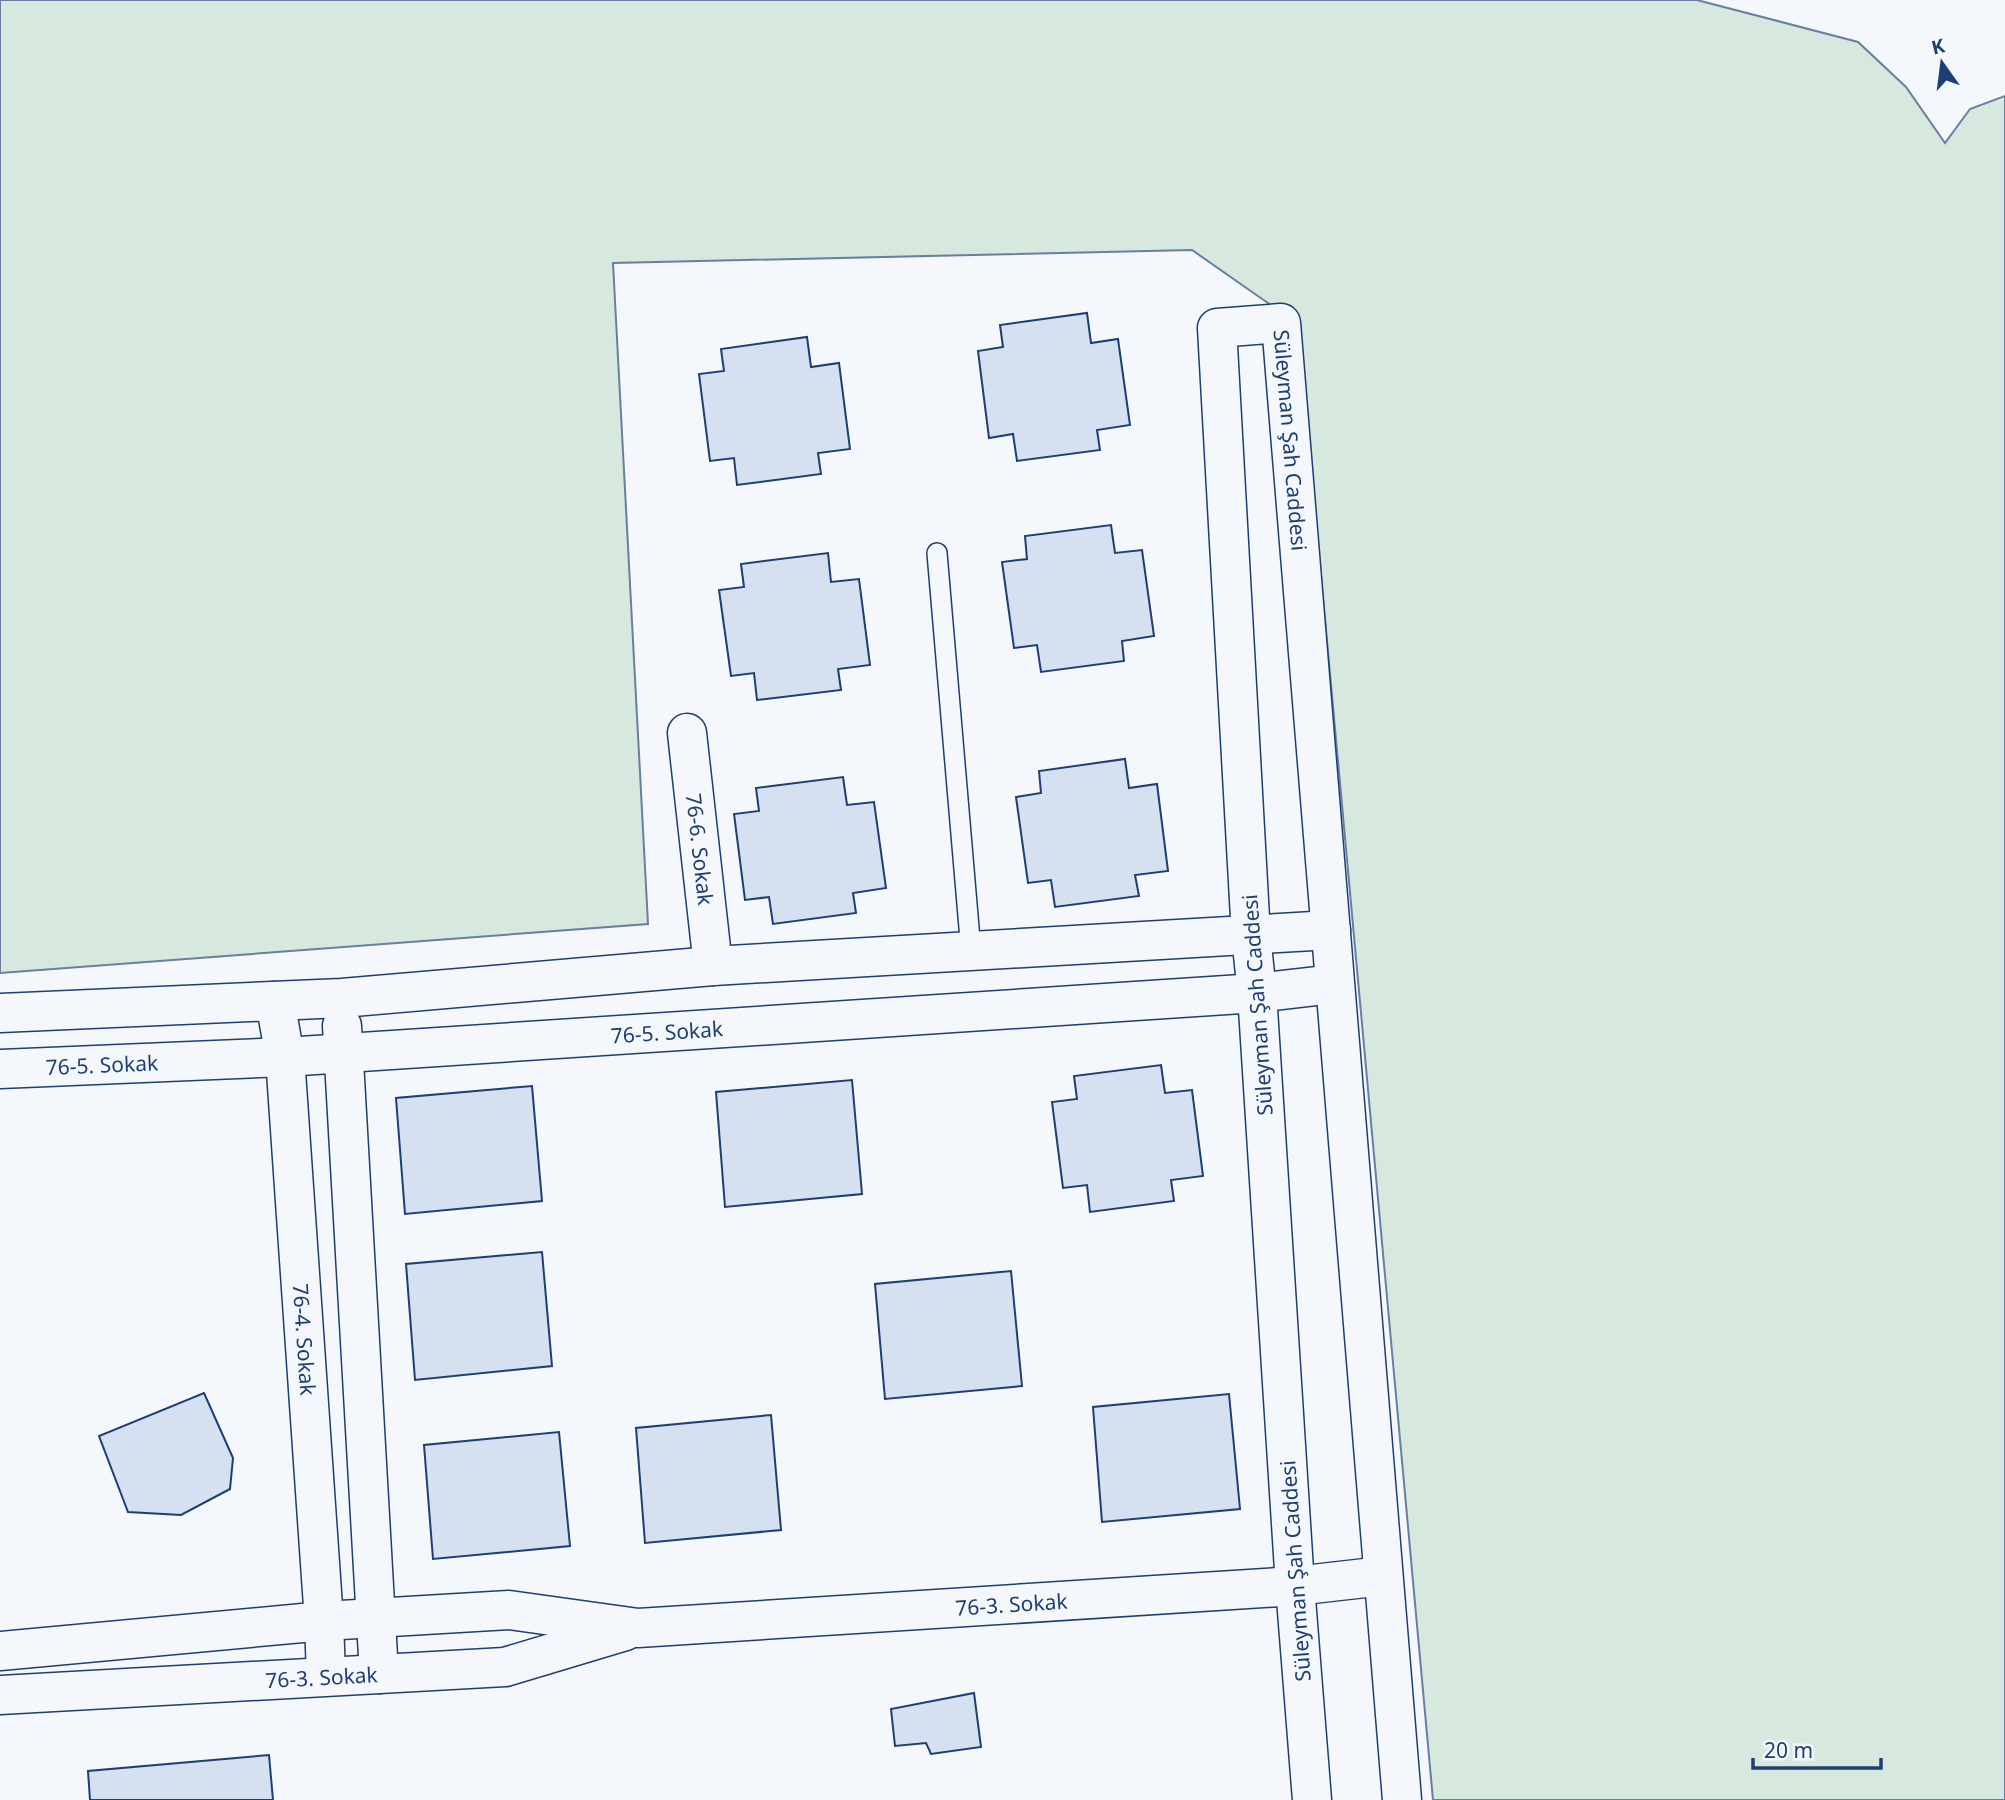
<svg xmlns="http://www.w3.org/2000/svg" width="2005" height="1800" viewBox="0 0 2005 1800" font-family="'Noto Sans',sans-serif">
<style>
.green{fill:#d7e8df;stroke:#687fa3;stroke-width:2}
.building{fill:#d5e0f0;stroke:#1d3f73;stroke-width:2}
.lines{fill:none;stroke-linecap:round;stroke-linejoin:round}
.lane-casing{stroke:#1d3f73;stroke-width:22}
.street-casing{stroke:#1d3f73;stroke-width:41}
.lane{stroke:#f4f7fb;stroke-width:19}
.street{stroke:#f4f7fb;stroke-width:38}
.labels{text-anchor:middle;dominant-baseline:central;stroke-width:5;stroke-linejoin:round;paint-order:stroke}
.street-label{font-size:21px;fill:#1d3f73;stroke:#f4f7fb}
</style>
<rect width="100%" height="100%" fill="#f4f7fb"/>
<path class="green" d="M0 0H1697L1858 42 1906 87 1945 143 1970 109 2005 96V1800H1433L1298 324 1192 250 613 263 648 924 0 973Z"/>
<g class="building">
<path d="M1087 313 1091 343 1118 339 1130 425 1097 430 1100 450 1017 461 1013 434 989 438 978 351 1003 347 1000 325Z"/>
<path d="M807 337 811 367 839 363 850 449 818 453 821 474 737 485 734 458 710 461 699 374 724 371 721 349Z"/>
<path d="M1111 525 1115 553 1142 550 1154 636 1122 641 1124 661 1041 672 1037 645 1014 648 1002 562 1027 559 1025 536Z"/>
<path d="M828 553 831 582 859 579 870 665 838 669 841 690 757 700 754 673 731 676 719 590 744 587 741 564Z"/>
<path d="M1125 759 1129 788 1157 784 1168 871 1135 875 1139 896 1055 907 1051 880 1028 883 1016 797 1041 793 1039 771Z"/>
<path d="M843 777 847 805 874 802 886 888 853 893 856 913 773 924 769 897 745 900 734 814 759 811 756 788Z"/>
<path d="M1161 1065 1165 1093 1192 1090 1203 1176 1171 1180 1174 1201 1090 1212 1087 1185 1063 1188 1052 1102 1077 1099 1074 1076Z"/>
<path d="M852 1080 862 1194 725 1207 716 1092Z"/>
<path d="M532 1086 542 1201 405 1214 396 1098Z"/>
<path d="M542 1252 552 1366 415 1380 406 1264Z"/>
<path d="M1011 1271 1022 1386 885 1399 875 1284Z"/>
<path d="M204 1393 233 1458 230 1489 181 1515 128 1512 99 1436Z"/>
<path d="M1229 1394 1240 1509 1102 1522 1093 1407Z"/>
<path d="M771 1415 781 1530 645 1543 636 1428Z"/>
<path d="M559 1432 570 1546 433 1559 424 1445Z"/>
<path d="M974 1693 981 1747 931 1754 926 1743 895 1746 891 1709Z"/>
<path d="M269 1755 273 1800H90L88 1771Z"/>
</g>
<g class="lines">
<defs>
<path id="lane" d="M937 553 971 951"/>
<g id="street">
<path id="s1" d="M687 733 713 966"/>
<path id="s2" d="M275 1001 285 1057 324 1621 326 1676"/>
<path d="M0 1013 342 998 713 966 1331 930"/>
<path d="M342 1026 379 1674"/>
<path id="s3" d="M0 1069 285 1057 1257 993 1334 984"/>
<path id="s4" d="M0 1651 324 1621 509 1610 638 1628 1295 1586 1383 1576"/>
<path id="s5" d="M0 1695 505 1667 625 1631"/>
<path id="s6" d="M1312 1800 1295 1586 1257 993 1251 936 1217 328 1281 323 1402 1800"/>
</g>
</defs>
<use href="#lane" class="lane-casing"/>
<use href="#street" class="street-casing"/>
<use href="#lane" class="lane"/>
<use href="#street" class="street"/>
</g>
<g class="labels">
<g class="street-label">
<text stroke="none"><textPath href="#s6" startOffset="1657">Süleyman Şah Caddesi</textPath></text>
<text stroke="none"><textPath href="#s1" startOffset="117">76-6. Sokak</textPath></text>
<text transform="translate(1257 1005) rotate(-94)">Süleyman Şah Caddesi</text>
<text stroke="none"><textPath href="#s3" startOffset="668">76-5. Sokak</textPath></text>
<text stroke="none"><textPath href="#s3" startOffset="102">76-5. Sokak</textPath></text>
<text stroke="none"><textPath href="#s2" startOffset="340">76-4. Sokak</textPath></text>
<text transform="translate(1295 1571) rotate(-94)">Süleyman Şah Caddesi</text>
<text stroke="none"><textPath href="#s4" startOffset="1015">76-3. Sokak</textPath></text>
<text stroke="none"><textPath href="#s5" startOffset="322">76-3. Sokak</textPath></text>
</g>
</g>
<g transform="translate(1942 63) rotate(346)" stroke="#f4f7fb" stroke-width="5" paint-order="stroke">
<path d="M0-5L12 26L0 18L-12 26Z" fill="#1d3f73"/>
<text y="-10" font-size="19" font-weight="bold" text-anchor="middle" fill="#1d3f73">K</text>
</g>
<path d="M1753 1758v10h128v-10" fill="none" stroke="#1d3f73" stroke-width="3.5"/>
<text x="1764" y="1758" font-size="21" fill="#1d3f73" stroke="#f4f7fb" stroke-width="5" paint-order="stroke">20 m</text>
</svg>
